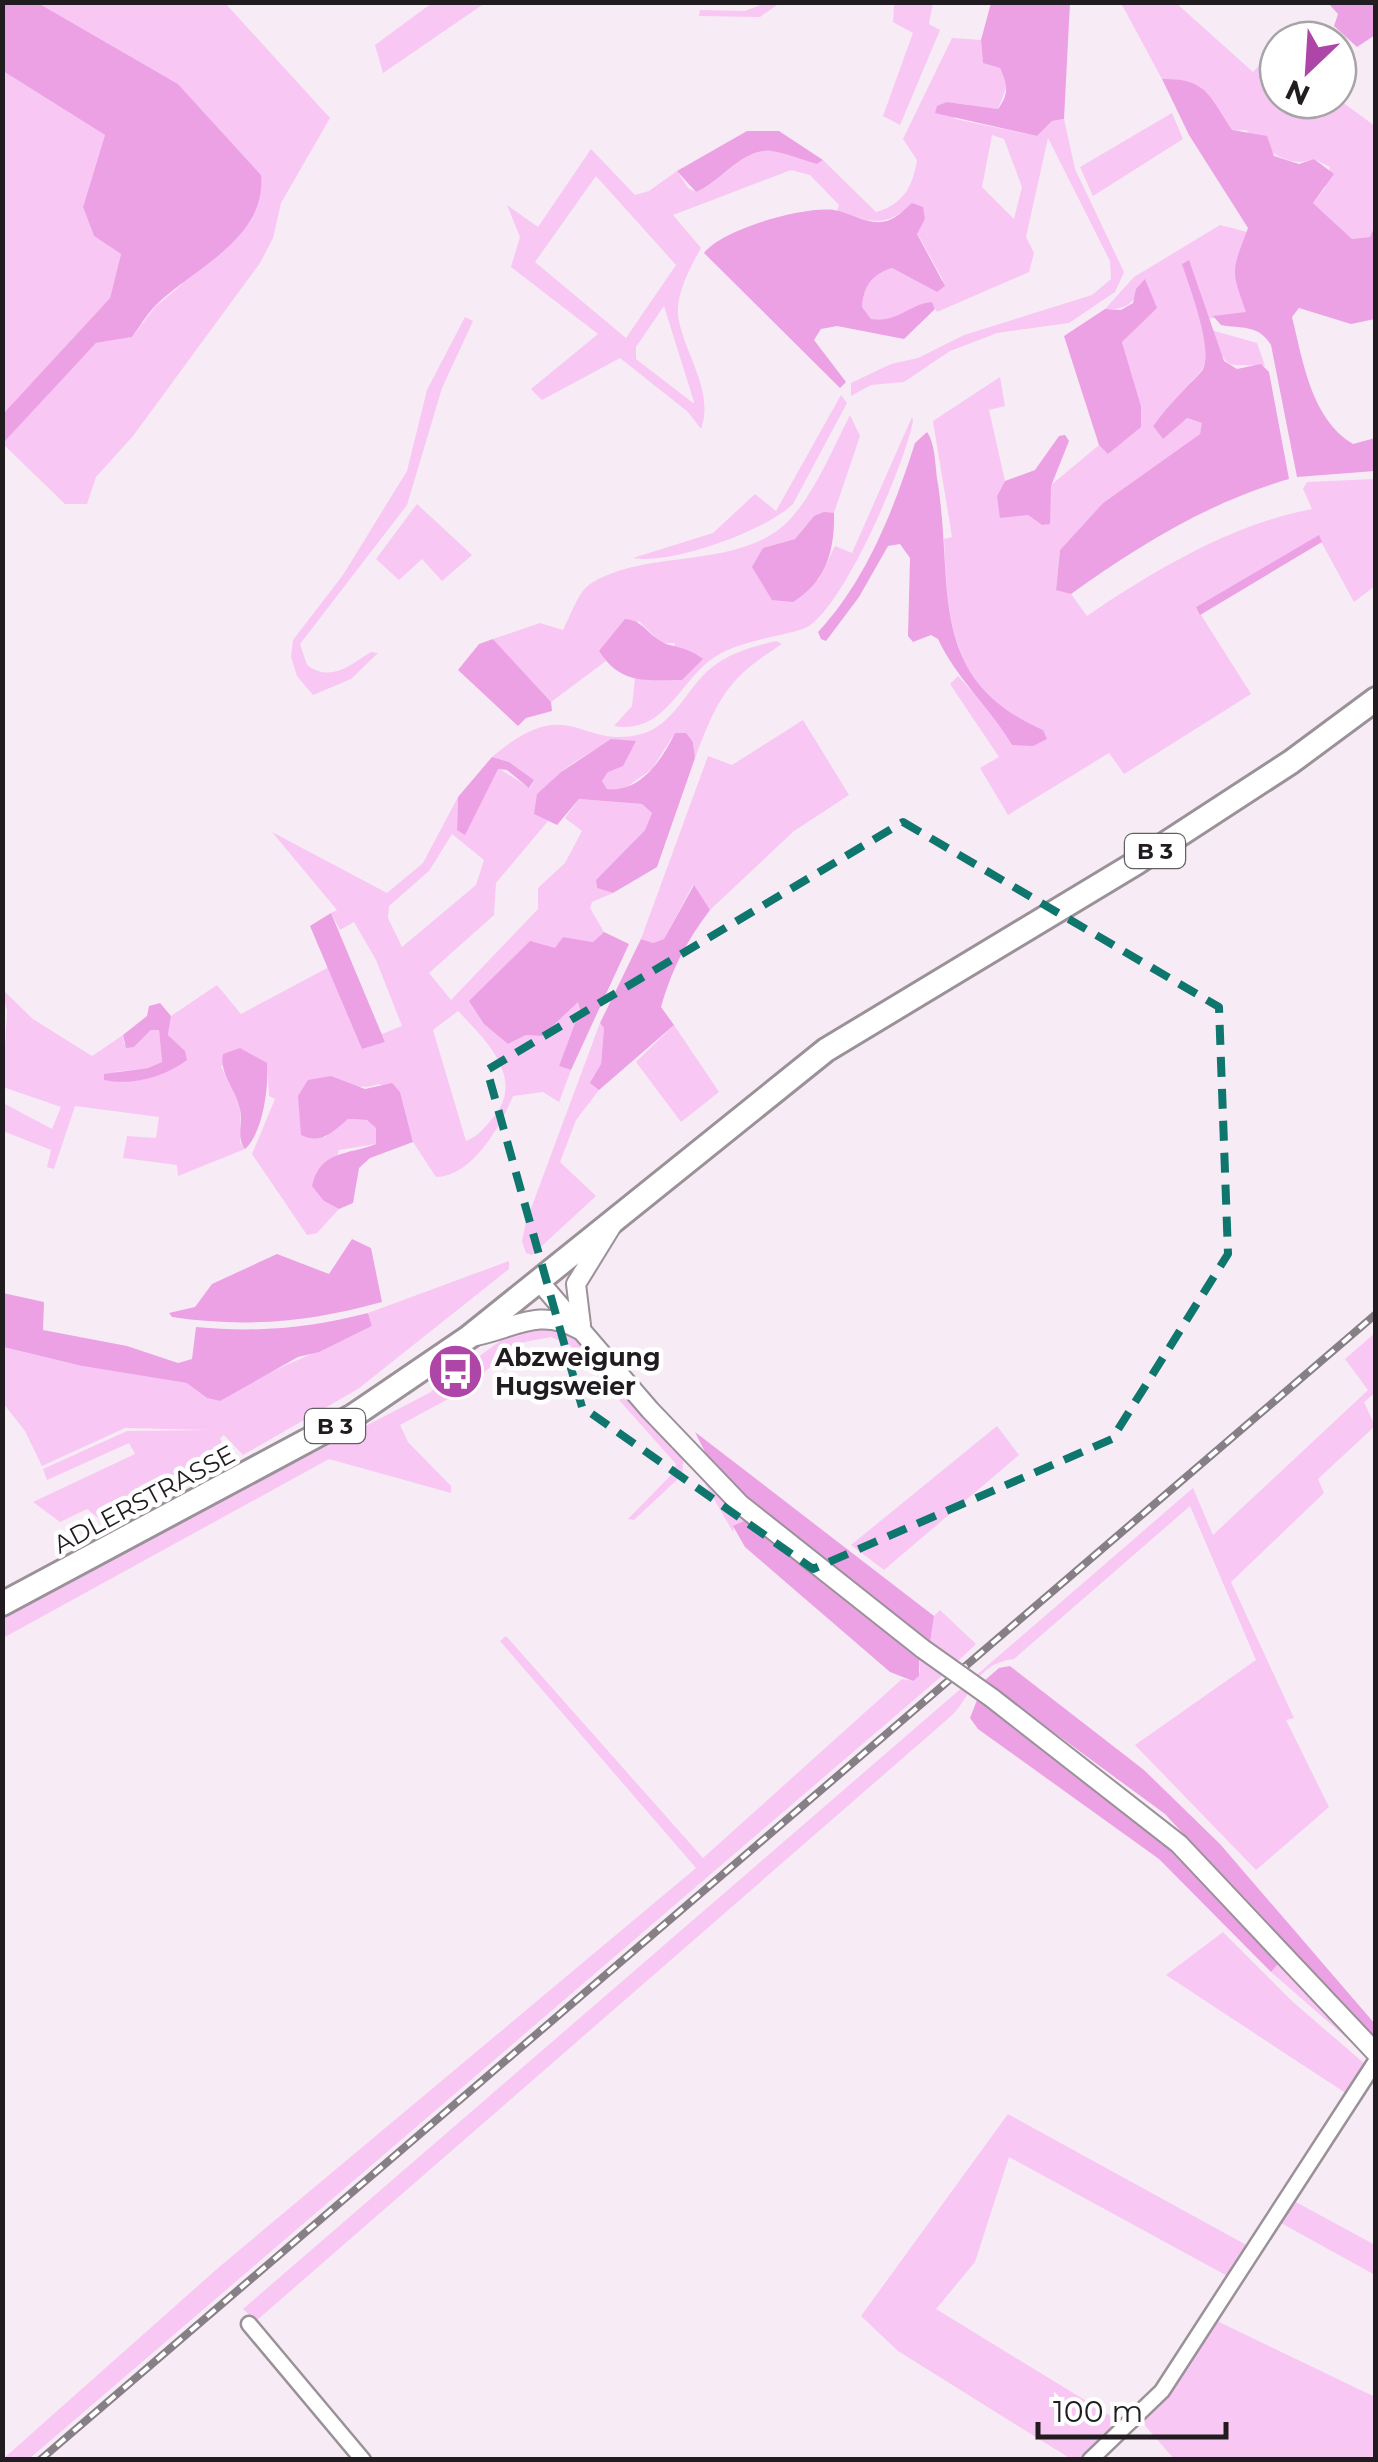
<svg xmlns="http://www.w3.org/2000/svg" width="1378" height="2462" viewBox="0 0 1378 2462" font-family="Montserrat,sans-serif">
<style>
.green{fill:#f8c7f3;fill-rule:evenodd}
.forest{fill:#eca1e5}
.lines{fill:none;stroke-linecap:round;stroke-linejoin:round}
.minor-casing{stroke:#9b9199;stroke-width:19}
.tertiary-casing{stroke:#9b9199;stroke-width:22}
.primary-casing{stroke:#9b9199;stroke-width:28}
.minor{stroke:#fff;stroke-width:14}
.tertiary{stroke:#fff;stroke-width:18}
.primary{stroke:#fff;stroke-width:22}
.rail-casing{stroke:#877f86;stroke-width:8}
.rail{stroke:#fff;stroke-width:4;stroke-dasharray:11;stroke-linecap:butt}
.tertiary-bridge-casing{stroke:#9b9199;stroke-width:22;stroke-linecap:butt}
.tertiary-bridge{stroke:#fff;stroke-width:18}
.marked{fill:none;stroke:#0f766e;stroke-width:8;stroke-dasharray:20 12;stroke-linejoin:round}
.labels{text-anchor:middle;dominant-baseline:central;stroke-width:9;stroke-linejoin:round;paint-order:stroke}
.shield{fill:#fff;stroke:#636063;stroke-width:2.5}
.shield-label{font-size:22px;font-weight:bold;fill:#201c20}
.poi-label{font-size:25px;font-weight:bold;fill:#201c20;stroke:#fff;text-anchor:start}
.street-label{font-size:25px;fill:#201c20;stroke:#fff}
</style>
<rect width="100%" height="100%" fill="#f7ecf5"/>
<g class="green">
<path d="M38 3H225L330 118 281 203 273 238 260 263 133 436 96 477 87 504H65L2 443 96 343 132 337 155 307 181 285 261 175 178 84Z"/>
<path d="M432 3H485L383 73 375 45Z"/>
<path d="M766 3H780L760 17 699 16 700 10 745 11Z"/>
<path d="M894 3H933L929 24 940 30 900 125 883 116 913 33 893 22Z"/>
<path d="M1121 3H1176L1253 72 1275 49 1278 100 1338 99 1375 126V225L1370 237 1352 239 1313 203 1325 188 1330 167 1314 159C1285 169 1267 149 1246 130L1232 131C1209 97 1207 78 1162 79Z"/>
<path d="M952 38 981 40 983 62 1000 68 1008 83 998 109 947 102 955 119 1037 136 1052 121 1064 119 1075 169 1124 272 1115 292 1069 323 997 333 950 351 904 382 871 385 851 396V383L891 364 918 358 964 335 1092 295 1111 279 1110 261 1048 138 1026 237 1034 253 1029 272 937 312 932 302 885 322 871 319 862 307C864 286 871 275 892 268L937 292 943 280 917 233 925 219 900 213C879 228 860 218 837 211L839 205 810 175 791 170 673 215 701 248C691 266 676 293 678 315 683 353 715 390 701 429L688 412 620 358 542 400 531 389 598 334 511 267 520 237 507 205 538 227 591 149 635 195 649 191 677 171 688 188 696 192C722 182 742 148 771 151 786 153 802 160 817 164L823 160 876 212C903 205 913 186 917 160L903 139ZM992 135 1004 139 1022 187 1014 219 982 187ZM596 176 676 265 626 338 535 262ZM664 306 694 402 693 403 636 359V347Z"/>
<path d="M3 71 105 135 83 207 94 236 121 254 110 298 3 414Z"/>
<path d="M1172 113 1183 139 1093 196 1080 167Z"/>
<path d="M1220 225 1247 232 1246 313 1207 319 1189 261 1183 263C1189 286 1216 355 1201 371 1184 390 1168 405 1153 426L1163 438 1186 418 1203 423 1200 434 1103 503 1060 550 1056 589 1071 594 1087 616C1153 571 1232 524 1312 509L1303 489 1307 482 1375 479V586L1354 602 1318 536 1196 607 1251 694 1124 774 1109 753 1008 815 980 768 999 757 950 684 958 676 998 720 1012 745 1043 730C952 689 948 630 944 539L952 537 933 421 1000 377 1005 406 989 410 1005 481 997 496 1020 515H1028L1042 525 1051 485 1099 445 1109 454 1141 406 1122 342 1156 308 1145 280C1135 301 1130 310 1105 309L1134 277Z"/>
<path d="M465 317 473 321 442 388 407 505 300 644 307 665C331 683 350 665 371 652L378 653 351 679 313 695 297 676 291 657 293 640 343 575 407 471 427 390Z"/>
<path d="M1211 330 1257 343 1265 366C1224 362 1230 376 1211 330Z"/>
<path d="M841 395 847 403 793 504C765 531 672 565 633 558L713 533 755 494 776 511Z"/>
<path d="M850 415 860 436 834 513 814 516 795 539 763 548 818 580 835 546 852 553 912 417 913 421C906 461 841 616 803 629 775 638 734 641 709 661 677 687 663 734 614 726L632 706 635 678 664 680 675 643H661L639 621 599 651 606 661 551 702 493 639 540 623 563 630C570 617 578 592 590 584 649 546 744 573 793 516 817 488 833 448 850 415Z"/>
<path d="M417 504 472 555 442 581 422 559 399 580 376 559Z"/>
<path d="M776 641 782 644C727 679 718 698 695 758L693 741 675 733 652 769 621 791 607 789 602 781 608 772 611 740C581 759 540 776 535 814L548 821 496 883 494 915 429 973 451 1000 538 909V888L565 863 582 831 565 818 579 799 642 804 652 813 645 830 596 880 597 888 613 893 592 902 590 908 604 932 593 942 563 937 508 1044 526 1035 542 1036 578 1001 580 1008 559 1066 571 1070 559 1102 543 1092 513 1096C501 1125 473 1176 436 1177L413 1142 400 1092 379 1084C360 1091 349 1084 331 1076L324 1138 348 1119 367 1120 377 1127 376 1144 339 1150 324 1201 339 1209 317 1233 307 1235 252 1154 275 1099 269 1096 267 1063 221 1066 240 1106V1142L245 1149 178 1176 177 1165 123 1158 127 1136 156 1138 159 1117 75 1106 54 1169 47 1167 51 1150 3 1131V1103L52 1129 61 1107 3 1087 7 1011 2 989 33 1019 92 1056 123 1035 124 1044 134 1047 151 1030H159L162 1062 148 1068 114 1072 142 1080 185 1051 168 1035 171 1016 217 985 241 1014 329 967 362 1049 385 1042 382 1034 402 1026 376 960 354 922 340 930 331 913 337 910 272 832 387 893 423 863 458 797 457 830 498 768 530 788 534 780 509 762 492 757C572 689 579 753 645 733 674 723 689 686 711 668 729 653 754 646 776 641ZM452 834 484 860 476 885 402 947 388 918 389 906 429 871ZM458 1011C484 1038 524 1076 496 1114 487 1125 479 1136 466 1141L433 1030Z"/>
<path d="M803 720 849 795 794 831 710 910 693 885 664 939 653 943 641 939 708 756 732 765Z"/>
<path d="M600 1023 604 1028 601 1064 591 1083 599 1090 576 1120 560 1162 596 1196 532 1255 526 1253 522 1241 526 1222Z"/>
<path d="M674 1025 719 1092 681 1122 636 1062Z"/>
<path d="M509 1261V1269L358 1389 243 1455 224 1435 220 1438 229 1460 106 1524 87 1509 60 1522 33 1502 135 1454 129 1443 47 1480 43 1469 127 1431 209 1430 125 1428 42 1466 25 1431 3 1403 2 1347 82 1366 188 1383 207 1398 220 1401C268 1369 321 1352 372 1326L368 1313Z"/>
<path d="M542 1325 578 1337 684 1455 682 1475 634 1520 628 1519 673 1473 676 1464 570 1345 551 1337 524 1342 448 1399 400 1425 408 1442 451 1486V1493L329 1459 3 1638 2 1617 24 1604 429 1393 515 1330Z"/>
<path d="M1375 1333V1393L1364 1402 1375 1426 1318 1479 1324 1493 1231 1582 1294 1718 1286 1720 1329 1807 1256 1870 1135 1745 1256 1660 1190 1506 1014 1659C974 1663 971 1699 950 1717L256 2321 243 2309 1193 1488 1213 1535 1368 1390 1345 1359Z"/>
<path d="M997 1426 1019 1455 884 1570 851 1545Z"/>
<path d="M703 1480 746 1520 734 1526 733 1532Z"/>
<path d="M940 1610 976 1644 957 1662 930 1643 934 1616Z"/>
<path d="M506 1636 703 1858 902 1679 913 1681 920 1672 919 1658 943 1675 29 2459H3L218 2268 696 1868 500 1641Z"/>
<path d="M1223 1932 1293 2002 1365 2064 1347 2094 1166 1975Z"/>
<path d="M1279 1963 1366 2051 1364 2053 1271 1972Z"/>
<path d="M1008 2114 1250 2247 1231 2278 1009 2157 975 2262 936 2309 1124 2424 1081 2459H1071L898 2351 861 2316Z"/>
<path d="M1294 2201 1375 2245V2275L1281 2223Z"/>
<path d="M1215 2320 1375 2397V2459H1174L1141 2421 1166 2395Z"/>
</g>
<g class="forest">
<path d="M3 2 38 3 178 84 261 175C267 238 194 268 156 305 147 314 140 326 132 337L96 343 3 443V414L110 298 121 254 94 236 83 207 105 135 3 71Z"/>
<path d="M991 3H1070L1064 119 1052 121 1037 136 935 113 937 106 947 102 998 109C1009 94 1008 85 1000 68L983 63 981 40Z"/>
<path d="M1328 3H1375V35L1357 47 1334 26 1338 14Z"/>
<path d="M1162 79C1207 78 1209 96 1232 130L1267 136 1274 156 1299 164 1314 159 1334 174 1313 203 1352 239 1370 237 1375 225V319L1351 324 1299 308 1292 317C1303 361 1311 419 1353 444L1375 438V471L1297 477 1271 345C1258 324 1242 329 1221 325L1213 316 1246 312C1231 268 1231 274 1248 228L1189 135Z"/>
<path d="M747 131H779L823 160 817 164C802 160 786 153 771 151 742 148 721 182 696 192L677 171Z"/>
<path d="M912 203 923 207 925 219 917 234 945 286 937 292 892 268C871 275 864 286 862 307L871 319C896 324 909 304 932 302L935 309 904 339 837 326 821 329 814 340 846 382 840 388 704 253C722 229 804 206 834 210 852 213 868 226 887 221 897 218 905 209 912 203Z"/>
<path d="M1189 260 1224 361 1237 369 1261 364 1269 372 1289 479C1209 502 1138 546 1071 594L1056 590 1060 550 1103 503 1200 434 1202 423 1187 418 1163 439 1153 426C1168 405 1184 390 1201 372 1216 355 1189 286 1182 264Z"/>
<path d="M1145 279 1157 308 1122 342 1141 406V427L1108 454 1099 445 1064 336 1105 309 1121 310 1133 303 1136 289Z"/>
<path d="M927 432C936 445 935 468 938 484 954 590 926 678 1043 730L1047 739 1033 746 1012 745C990 707 957 680 938 639L931 635 913 642 908 636 910 558 900 544 888 546 859 597 826 641 821 639 818 632C866 581 894 509 915 443Z"/>
<path d="M1065 435 1069 441 1051 486 1050 524 1042 525 1028 515 1000 518 997 496 1005 481 1035 470 1059 436Z"/>
<path d="M824 512 834 513C835 550 826 582 793 602L772 600 752 567 763 548 795 539 814 516Z"/>
<path d="M1319 535 1322 542 1200 615 1196 607Z"/>
<path d="M625 619C643 621 645 631 659 640 671 649 684 644 703 659L682 680C645 680 621 685 599 651Z"/>
<path d="M493 639 551 702 552 711 526 718 518 726 458 670 479 644Z"/>
<path d="M675 733H686L693 742 695 758 657 867 613 893 597 888 596 880 645 830 652 813 642 804 579 799 557 825 534 814 537 794 561 772 611 739 636 741 623 766 608 772 602 781 607 789C640 793 662 760 675 733Z"/>
<path d="M492 757 509 762 534 780 529 788 507 770 498 769 465 835 457 830 458 797Z"/>
<path d="M694 885 710 910C686 942 672 969 661 1007L674 1025 599 1090 590 1083 601 1064 604 1028 600 1023 641 939 653 943 664 939Z"/>
<path d="M331 913 385 1042 362 1049 310 926Z"/>
<path d="M604 932 629 944 571 1070 559 1066 580 1009 578 1002 542 1036 526 1035 508 1044 484 1024 469 1001 530 941 555 948 563 937 593 942Z"/>
<path d="M160 1003 171 1016 168 1035 185 1051 187 1060C165 1077 132 1086 104 1080V1074L148 1068 162 1062 159 1030H151L134 1047 126 1048 123 1035 147 1016 149 1006Z"/>
<path d="M240 1048 267 1063C269 1087 263 1133 245 1149 236 1137 243 1124 240 1109 236 1090 219 1074 223 1054Z"/>
<path d="M331 1076 365 1089 392 1083 400 1092 413 1142 370 1158 359 1168 353 1203 339 1209 324 1201 312 1186C320 1150 348 1155 376 1144V1128L367 1120 348 1119C332 1132 322 1145 301 1135L298 1096 308 1080Z"/>
<path d="M352 1239 371 1248 382 1302C310 1322 246 1328 172 1317L169 1313 195 1307 212 1284 277 1254 329 1274Z"/>
<path d="M3 1293 44 1302 43 1330 127 1346 178 1363 192 1359 196 1327C257 1333 309 1328 368 1313L372 1326 319 1352 298 1357 220 1401 207 1398 187 1383 82 1366 3 1347Z"/>
<path d="M695 1432 934 1616 930 1643 736 1487 709 1460Z"/>
<path d="M746 1520 919 1658V1676L913 1681 890 1672 745 1547 733 1526Z"/>
<path d="M1010 1666 1144 1770 1220 1844 1375 2024V2041L1165 1814 984 1681 999 1668Z"/>
<path d="M977 1700 1094 1782 1187 1862 1279 1963 1271 1972 1159 1859 978 1729 970 1718Z"/>
</g>
<g class="lines">
<defs>
<g id="minor">
<path d="M249 2324 363 2460"/>
<path d="M1090 2460 1162 2391 1376 2061"/>
</g>
<g id="tertiary">
<path d="M538 1280 650 1410 740 1504 923 1649"/>
<path d="M581 1325 576 1284 616 1219"/>
<path d="M470 1337C510 1331 538 1306 578 1329"/>
<path d="M992 1698 1179 1844 1376 2053"/>
</g>
<path id="primary" d="M2 1604 353 1416 469 1337 826 1050 1136 863 1291 762 1376 699"/>
</defs>
<use href="#minor" class="minor-casing"/>
<use href="#tertiary" class="tertiary-casing"/>
<use href="#primary" class="primary-casing"/>
<use href="#minor" class="minor"/>
<use href="#tertiary" class="tertiary"/>
<use href="#primary" class="primary"/>
<defs>
<path id="rail" d="M40 2460 1376 1314"/>
</defs>
<use href="#rail" class="rail-casing"/>
<use href="#rail" class="rail"/>
<defs>
<path id="tertiary-bridge" d="M923 1649 992 1698"/>
</defs>
<use href="#tertiary-bridge" class="tertiary-bridge-casing"/>
<use href="#tertiary-bridge" class="tertiary-bridge"/>
</g>
<path class="marked" d="M903 822 1219 1007 1228 1254 1112 1439 813 1569 582 1407 487 1070Z"/>
<defs>
<symbol id="bus-disc" viewBox="-11 -11 22 22"><circle r="9.5" fill="#ae46a8" stroke="#fff"/><path d="M-5-6H5V4H4V6H2V4H-2V6H-4V4H-5ZM-3.5-4V0h7V-4ZM-3.5 1.2v1.5H-2V1.2ZM2 1.2v1.5H3.5V1.2Z" fill="#fff"/></symbol>
</defs>
<g fill-rule="evenodd">
<use href="#bus-disc" x="424" y="1340" width="63" height="63"/>
</g>
<g class="labels">
<g class="shield">
<rect x="1125" y="834" width="60" height="34" rx="8"/>
<rect x="305" y="1409" width="60" height="34" rx="8"/>
</g>
<g class="shield-label">
<text x="1155" y="851">B 3</text>
<text x="335" y="1426">B 3</text>
</g>
<g class="poi-label">
<text x="495" y="1357">Abzweigung<tspan x="495" dy="29">Hugsweier</tspan></text>
</g>
<g class="street-label">
<text transform="translate(144 1499) rotate(-28)">ADLERSTRASSE</text>
</g>
</g>
<rect width="1378" height="2462" fill="none" stroke="#201c20" stroke-width="10"/>
<g transform="translate(1308 70) rotate(205)"><circle r="48" fill="#ffffff" stroke="#a6a4a6" stroke-width="2.5"/>
<path d="M0-8L18 38L0 25L-18 38Z" fill="#ae46a8"/>
<text y="-15" font-size="28" font-weight="bold" text-anchor="middle" fill="#201c20">N</text>
</g>
<path d="M1038 2422v15h188v-15" fill="none" stroke="#201c20" stroke-width="5"/>
<text x="1053" y="2422" font-size="30" fill="#201c20" stroke="#ffffff" stroke-width="8" paint-order="stroke">100 m</text>
</svg>
